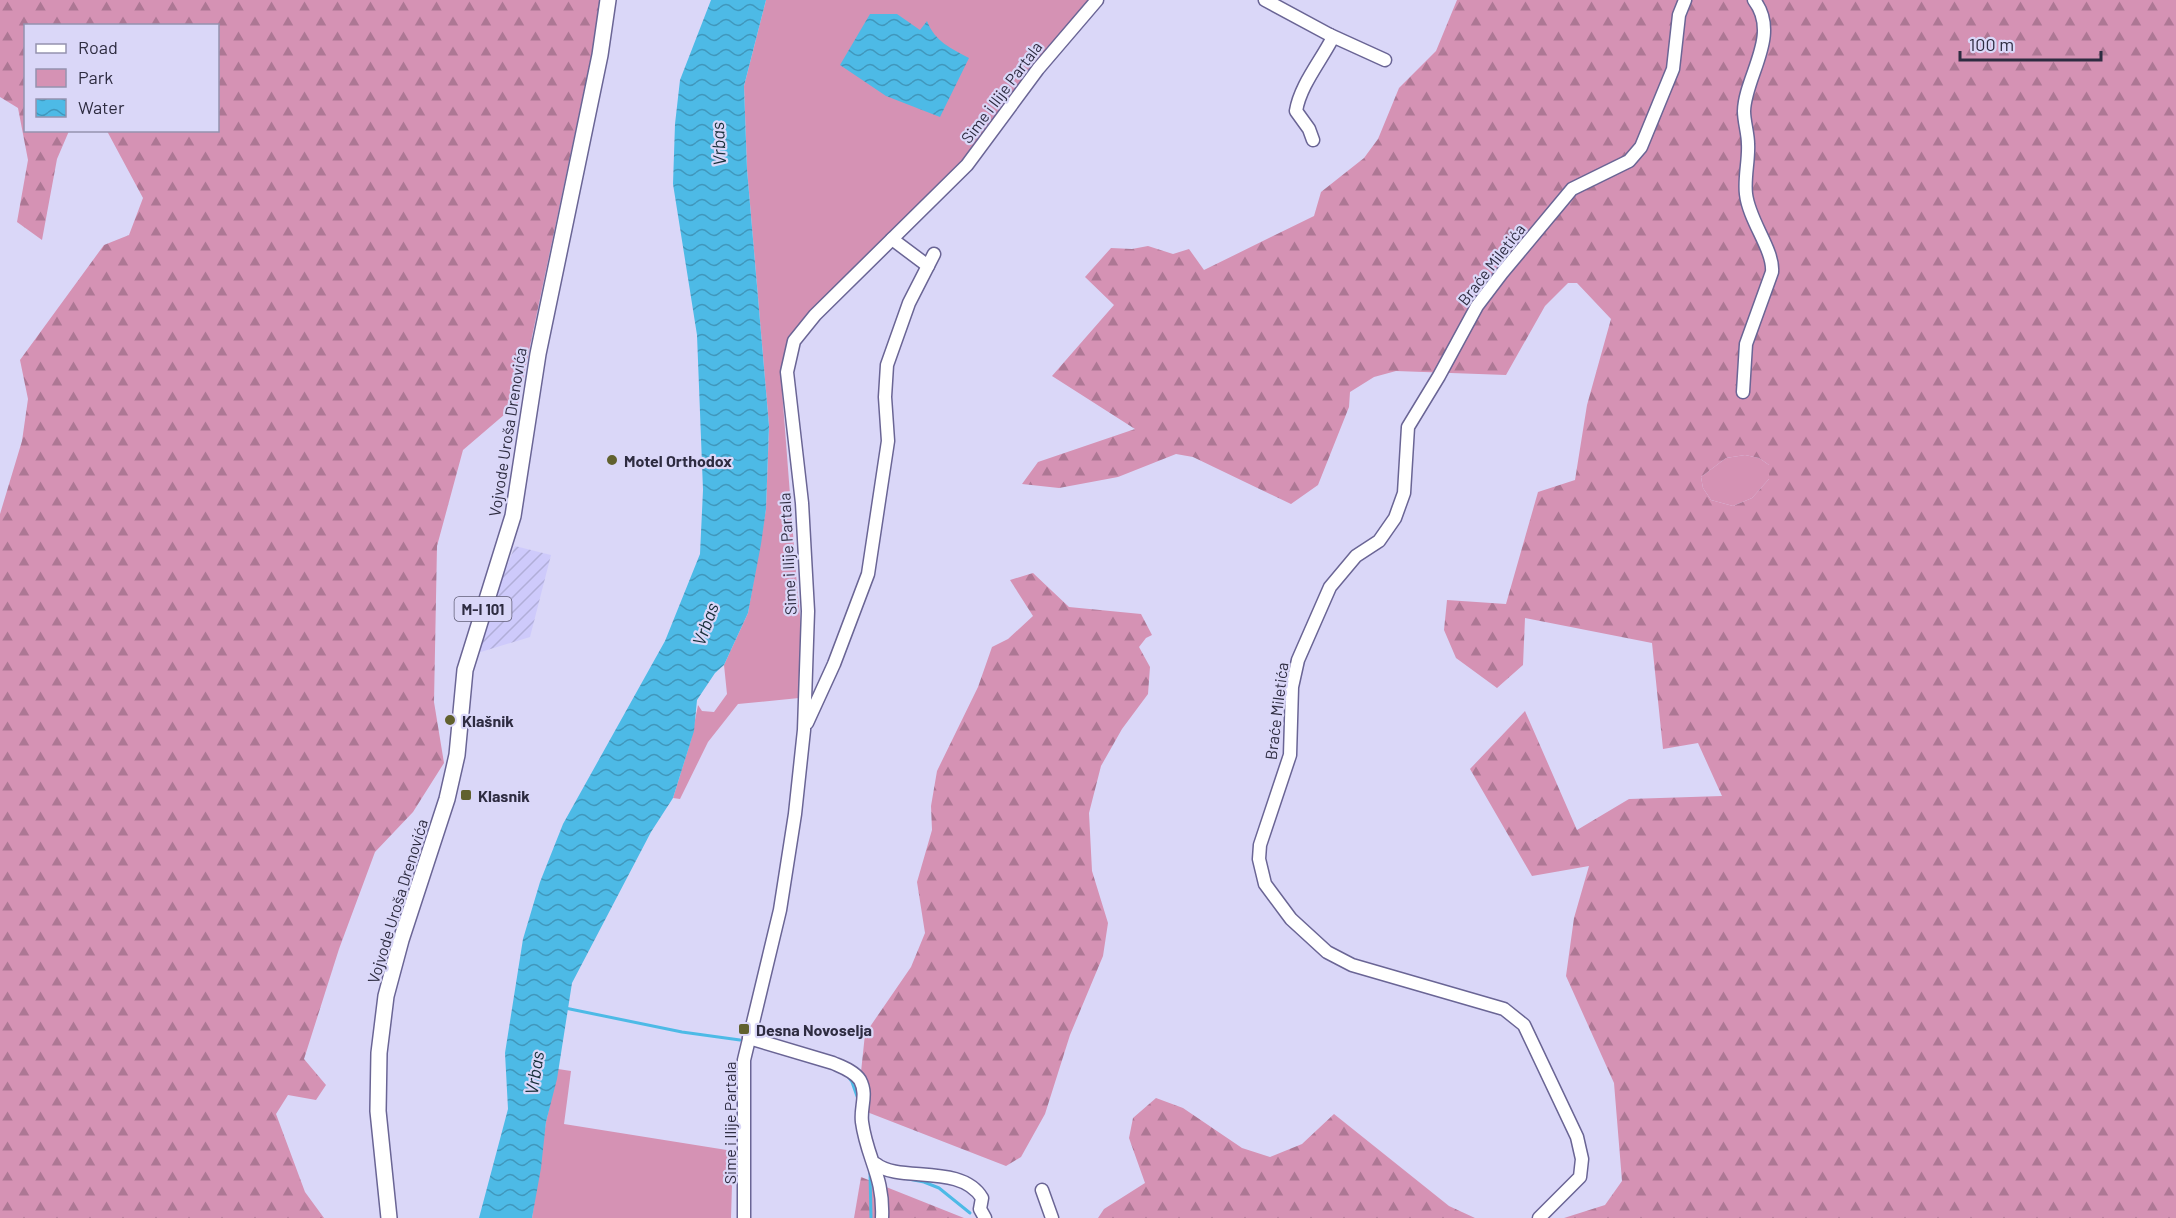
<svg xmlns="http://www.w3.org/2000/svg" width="2176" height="1218" viewBox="0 0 2176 1218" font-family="Barlow,sans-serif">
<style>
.industrial{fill:url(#industrial-furrows)}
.green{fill:#d592b4}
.forest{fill:url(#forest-firs);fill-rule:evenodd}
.water{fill:url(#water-waves)}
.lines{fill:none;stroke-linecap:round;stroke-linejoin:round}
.stream{stroke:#4dbae6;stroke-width:3}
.minor-casing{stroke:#6a6595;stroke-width:15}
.major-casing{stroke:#6a6595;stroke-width:18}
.minor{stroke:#fff;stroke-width:12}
.major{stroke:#fff;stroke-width:15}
.poi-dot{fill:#61612e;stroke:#dad7f8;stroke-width:2}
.labels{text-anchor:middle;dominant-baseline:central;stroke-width:4.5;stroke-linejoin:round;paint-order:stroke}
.shield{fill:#dad7f8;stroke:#625f78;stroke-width:1.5}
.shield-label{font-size:15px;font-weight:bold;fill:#2e2c41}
.street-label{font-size:16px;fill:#2e2c41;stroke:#dad7f8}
.poi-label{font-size:16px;font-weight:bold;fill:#2e2c41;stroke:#dad7f8;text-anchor:start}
.water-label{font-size:18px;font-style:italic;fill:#172f39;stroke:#dad7f8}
</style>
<defs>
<pattern id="industrial-furrows" width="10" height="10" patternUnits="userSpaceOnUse" patternTransform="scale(1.5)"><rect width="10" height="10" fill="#cecafb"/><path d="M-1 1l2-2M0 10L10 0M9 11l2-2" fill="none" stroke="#b1aed8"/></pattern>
<pattern id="forest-firs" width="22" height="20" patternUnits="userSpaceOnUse" patternTransform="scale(1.5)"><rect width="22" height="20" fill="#d592b4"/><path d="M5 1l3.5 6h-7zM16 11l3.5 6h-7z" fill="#ad7794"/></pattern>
<pattern id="water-waves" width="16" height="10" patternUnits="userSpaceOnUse" patternTransform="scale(1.5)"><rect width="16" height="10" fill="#4dbae6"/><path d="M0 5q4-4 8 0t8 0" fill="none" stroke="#4097bc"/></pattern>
</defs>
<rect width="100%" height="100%" fill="#dad7f8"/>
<path class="industrial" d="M515 546 551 555 530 637 471 655Z"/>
<g class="green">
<path d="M766 0H1097L984 142 790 340 782 364 781 377 797 586 802 636 799 698 738 704 708 742 680 799 673 798 691 740 698 705 702 711 714 712 727 694 724 665 748 613 766 509 769 426 747 169 744 86Z"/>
<path d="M1745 455 1759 458 1769 465V479L1752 498 1733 506 1711 500 1703 488 1701 477 1726 458Z"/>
<path d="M558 1069 571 1071 564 1124 733 1151 731 1218H532L546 1122Z"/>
</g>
<g class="forest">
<path d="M0 0H603L518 403 463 450 437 546 434 702 444 763 413 812 375 852 339 949 304 1059 326 1085 316 1100 288 1095 276 1114 305 1192 324 1218H0V514L22 441 28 399 20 360 104 245 129 235 143 198 107 131 218 130V26H26V130L69 131 57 159 42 240 17 222 28 160 18 108 0 97Z"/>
<path d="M1457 0H2176V1218H1564L1605 1205 1622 1181 1614 1083 1566 976 1574 918 1589 866 1532 876 1470 769 1525 711 1577 830 1629 799 1722 796 1698 743 1663 749 1652 643 1525 618 1523 665 1497 688 1456 658 1444 630 1447 600 1506 604 1538 492 1575 480 1587 405 1611 319 1577 283H1568L1545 306 1506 375 1396 371 1374 377 1350 392 1349 407 1318 485 1291 504 1193 457 1176 454 1118 477 1059 488 1022 484 1038 462 1135 429 1052 376 1114 305 1085 277 1111 248 1132 249 1148 246 1173 254 1189 249 1204 270 1314 216 1321 192 1364 158 1378 139 1399 88 1436 51ZM1745 455 1759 458 1769 465V479L1752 498 1733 506 1711 500 1703 488 1701 477 1726 458Z"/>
<path d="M1033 573 1069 607 1141 614 1152 635 1146 638 1139 647 1150 667 1148 694 1122 729 1101 766 1089 813 1092 871 1108 923 1103 956 1070 1035 1045 1114 1021 1157 1006 1166 867 1112 861 1072 865 1034 911 967 925 933 917 882 932 830 931 806 937 771 978 687 992 647 1008 639 1033 616 1010 580Z"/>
<path d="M1156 1098 1183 1108 1242 1148 1270 1157 1302 1144 1334 1114 1449 1206 1475 1218H1098L1104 1209 1145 1183 1129 1138 1133 1118Z"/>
<path d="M861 1177 964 1218H854Z"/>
</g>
<g class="water">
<path d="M711 0H766L744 86 747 169 769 426 766 509 761 544 748 613 724 665 715 673 697 700 694 731 673 798 651 832 572 983 557 1079 546 1122 541 1168 532 1218H479L508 1109 505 1053 523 939 540 882 563 824 665 641 700 554 703 490 697 335 673 184 675 124 680 80Z"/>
<path d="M870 14H897L920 30 927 21C935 42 951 48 969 58L940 117 886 96 840 65Z"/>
</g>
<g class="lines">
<g class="stream">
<path d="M565 1008 682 1032 740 1040"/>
<path d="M847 1075 852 1082 858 1099"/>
<path d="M870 1172 871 1218"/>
<path d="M883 1174 924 1182 939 1188 970 1213"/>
</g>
<defs>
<g id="minor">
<path d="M1265 0 1330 35 1332 39C1320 62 1300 86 1296 111L1309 129 1313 140"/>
<path d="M1330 35 1385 60"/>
<path d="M892 239 928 266"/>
<path d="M1743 392 1746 344 1772 272C1774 250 1749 221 1746 194 1744 178 1749 160 1748 144 1748 133 1744 122 1744 111 1745 76 1781 35 1754 0"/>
<path d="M807 723 834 664 868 574 888 441 885 397 887 365 909 303 934 254"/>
<path d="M749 1038 833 1063C842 1067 854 1071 860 1080 868 1095 860 1107 862 1122 867 1159 884 1176 882 1218"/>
<path d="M876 1164C899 1183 961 1163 982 1198L980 1209 985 1218"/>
<path d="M1042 1190 1052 1218"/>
<path d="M744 1218V1060L780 910 795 814 804 730 808 611 802 503 787 372 794 341 815 315 967 165 1038 69 1097 0"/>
<path d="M1539 1218 1580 1177 1582 1159 1577 1137 1524 1025 1504 1009 1352 965 1327 952 1291 919 1265 884 1259 859 1260 845 1290 755 1292 687 1298 660 1330 587 1356 556 1379 541 1395 518 1404 493 1408 427 1439 376 1477 306 1502 273 1572 189 1629 161 1641 147 1673 69 1679 15 1685 0"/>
</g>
<path id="major" d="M389 1218 378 1111 379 1053 386 996 401 940 447 799 457 755 465 670 513 516 538 354 600 55 608 0"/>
</defs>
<use href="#minor" class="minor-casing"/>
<use href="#major" class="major-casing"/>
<use href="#minor" class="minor"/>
<use href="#major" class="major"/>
</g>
<g class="poi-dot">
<circle cx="612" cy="460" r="6"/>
<circle cx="450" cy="720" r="6"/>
<rect x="460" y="789" width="12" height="12" rx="3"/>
<rect x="738" y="1023" width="12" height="12" rx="3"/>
</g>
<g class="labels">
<rect class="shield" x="454.5" y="597" width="57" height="24" rx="4.5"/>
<g class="shield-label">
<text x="483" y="609">M-I 101</text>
</g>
<g class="street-label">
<text transform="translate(1001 92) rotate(-53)">Sime i Ilije Partala</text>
<text transform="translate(1491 264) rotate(-52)">Braće Miletića</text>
<text transform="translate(507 432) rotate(-81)">Vojvode Uroša Drenovića</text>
<text transform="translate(787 554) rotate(-93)">Sime i Ilije Partala</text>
<text transform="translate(1276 711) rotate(-83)">Braće Miletića</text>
<text transform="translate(397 901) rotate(-73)">Vojvode Uroša Drenovića</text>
<text transform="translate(729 1123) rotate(-90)">Sime i Ilije Partala</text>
</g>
<g class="poi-label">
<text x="624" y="460">Motel Orthodox</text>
<text x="462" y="720">Klašnik</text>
<text x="478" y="795">Klasnik</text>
<text x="756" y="1029">Desna Novoselja</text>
</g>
<g class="water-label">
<text transform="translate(718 144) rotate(-93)">Vrbas</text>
<text transform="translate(705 624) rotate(-70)">Vrbas</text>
<text transform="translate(534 1073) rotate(-81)">Vrbas</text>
</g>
</g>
<rect x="24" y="24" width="195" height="108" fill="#dad7f8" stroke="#9593af" stroke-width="1.5"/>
<rect x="36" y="44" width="30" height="9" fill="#ffffff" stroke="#9593af" stroke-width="1.5"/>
<text x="78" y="54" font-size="18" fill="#2e2c41">Road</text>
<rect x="36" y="69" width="30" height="18" fill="#d592b4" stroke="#9593af" stroke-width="1.5"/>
<text x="78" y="84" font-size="18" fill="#2e2c41">Park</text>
<rect x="36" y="99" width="30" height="18" fill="url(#water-waves)" stroke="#9593af" stroke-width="1.5"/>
<text x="78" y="114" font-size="18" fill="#2e2c41">Water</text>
<path d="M1960 51v9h141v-9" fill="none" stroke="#2e2c41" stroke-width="3"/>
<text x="1969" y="51" font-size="18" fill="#2e2c41" stroke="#dad7f8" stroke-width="4.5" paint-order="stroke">100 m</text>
</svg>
